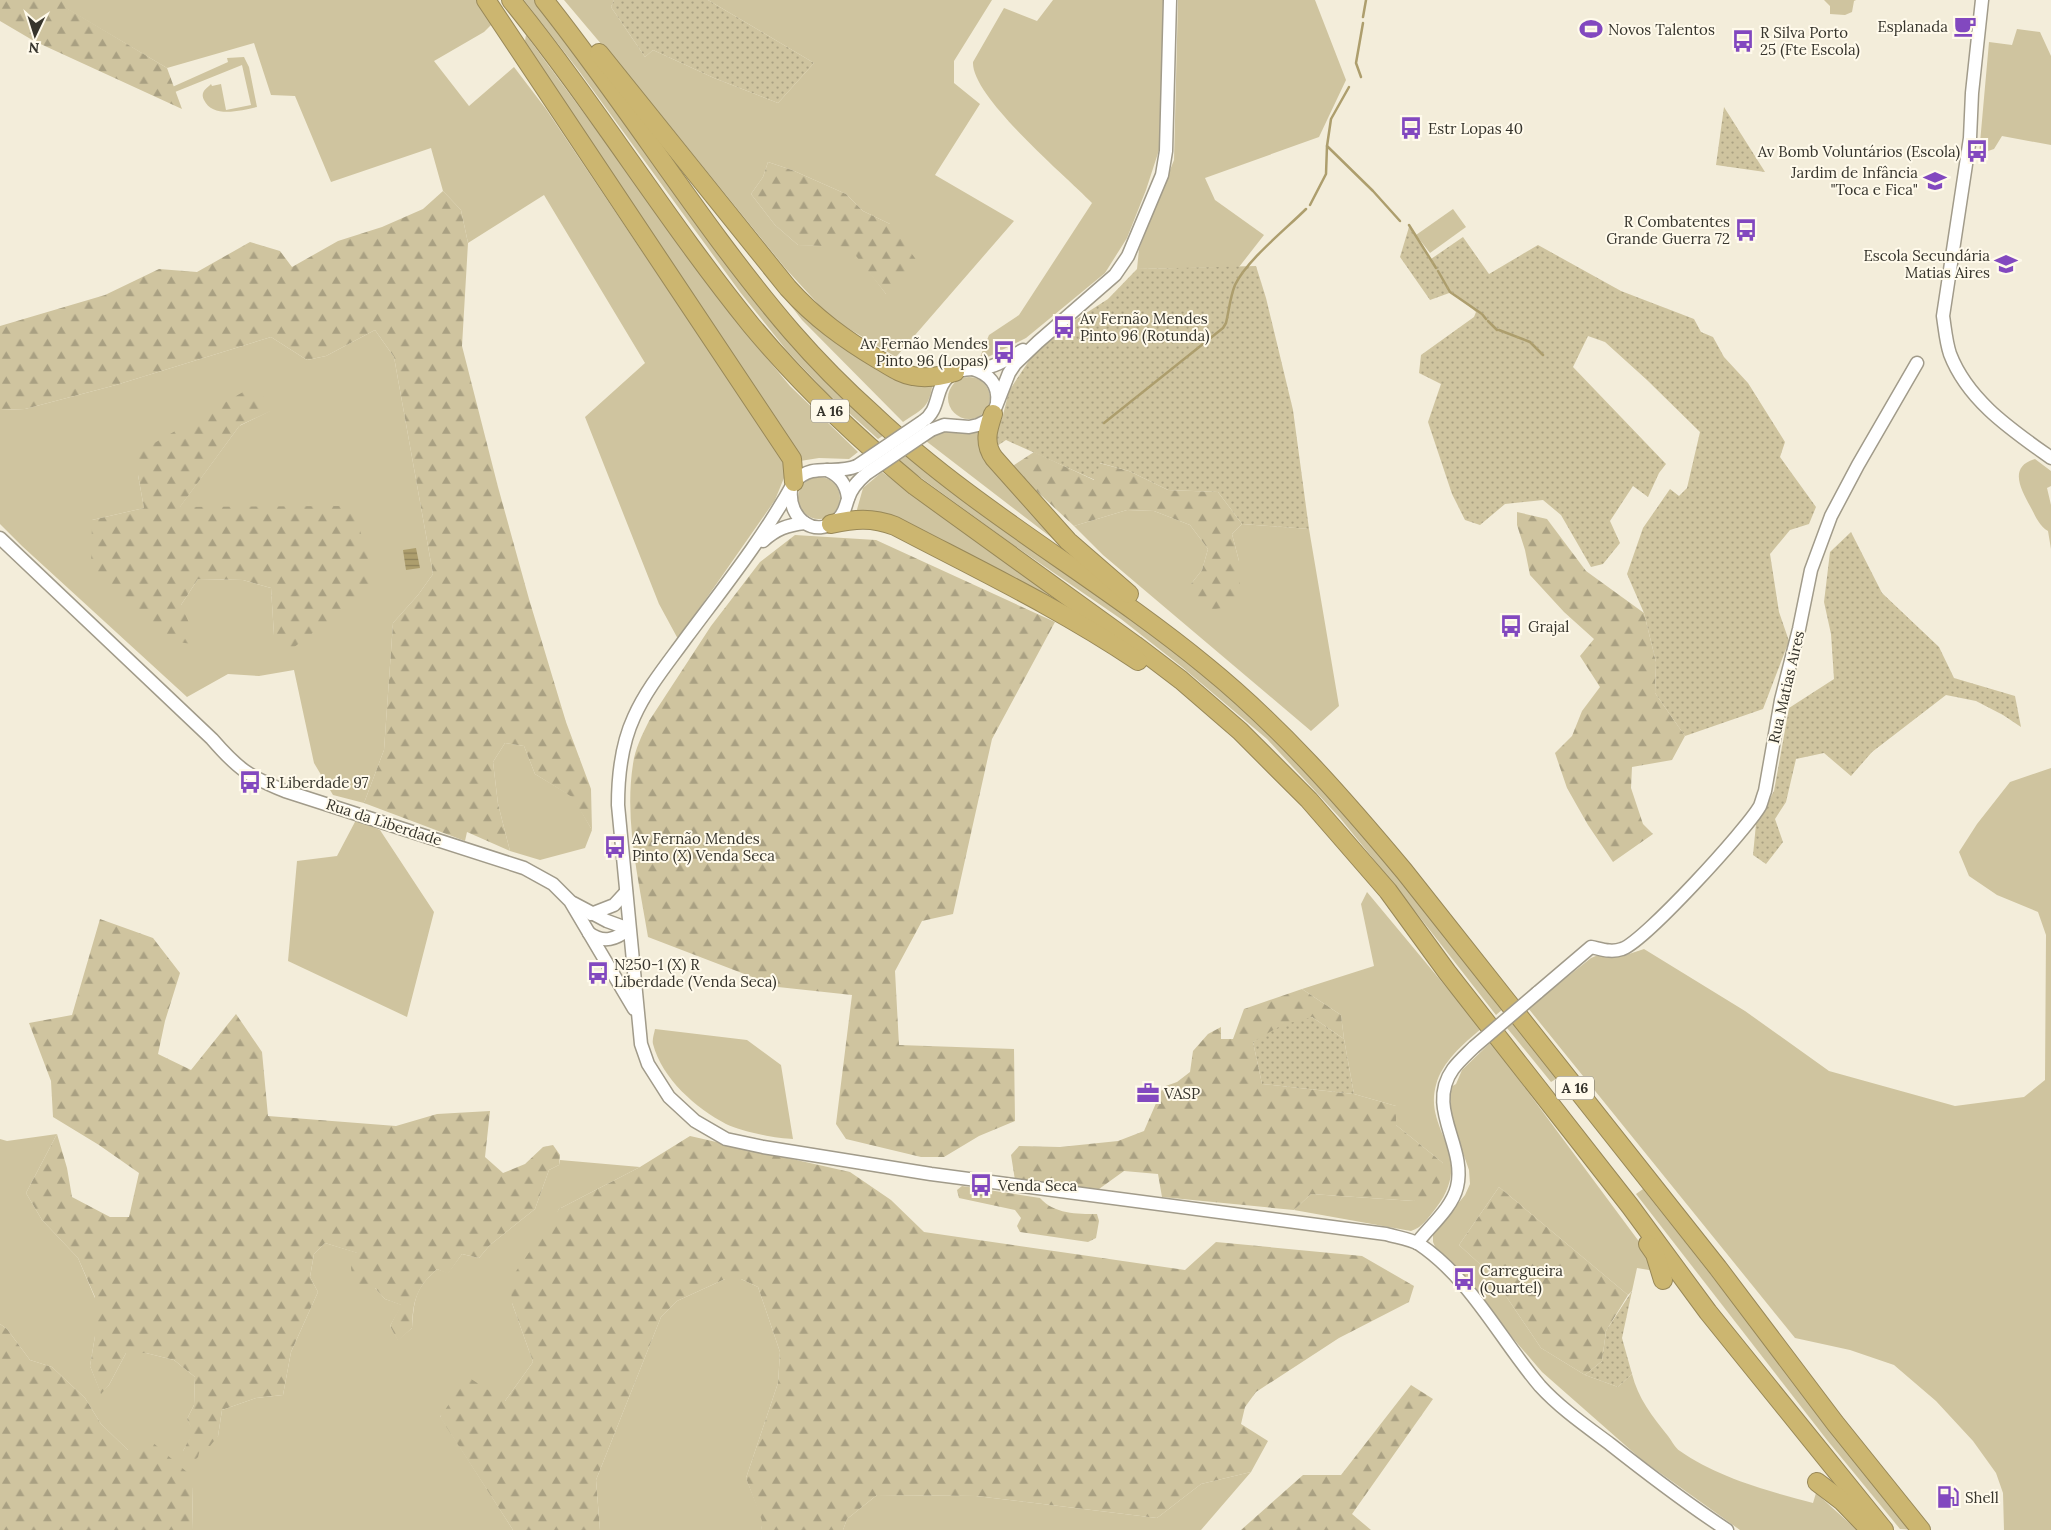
<svg xmlns="http://www.w3.org/2000/svg" width="2051" height="1530" viewBox="0 0 2051 1530" font-family="Lora,serif">
<style>
.green{fill:#cfc49f;fill-rule:evenodd}
.forest{fill:url(#forest-firs)}
.garden{fill:url(#garden-dots)}
.water{fill:url(#water-rules)}
.lines{fill:none;stroke-linecap:round;stroke-linejoin:round}
.stream{stroke:#ad9e6d;stroke-width:2.5}
.secondary-casing{stroke:#a19b8a;stroke-width:15}
.highway-casing{stroke:#988858;stroke-width:20}
.secondary{stroke:#fff;stroke-width:12}
.highway{stroke:#ccb670;stroke-width:18}
.secondary-bridge-casing{stroke:#a19b8a;stroke-width:15;stroke-linecap:butt}
.secondary-bridge{stroke:#fff;stroke-width:12}
.labels{text-anchor:middle;dominant-baseline:central;stroke-width:4;stroke-linejoin:round;paint-order:stroke}
.shield{fill:#fffaeb;stroke:#726f65;stroke-width:1}
.shield-label{font-size:14px;font-weight:bold;fill:#36342c}
.poi-label{font-size:15px;fill:#36342c;stroke:#fffaeb;text-anchor:start}
.street-label{font-size:15px;fill:#36342c;stroke:#fffaeb}
</style>
<defs>
<pattern id="forest-firs" width="22" height="20" patternUnits="userSpaceOnUse" patternTransform="scale(1.25)"><rect width="22" height="20" fill="#cfc49f"/><path d="M5 1l3.5 6h-7zM16 11l3.5 6h-7z" fill="#a9a082"/></pattern>
<pattern id="garden-dots" width="8" height="8" patternUnits="userSpaceOnUse" patternTransform="scale(1.25)"><rect width="8" height="8" fill="#cfc49f"/><path d="M2 2h.1M6 6h.1" fill="none" stroke="#a9a082" stroke-width="1.8" stroke-linecap="round"/></pattern>
<pattern id="water-rules" width="6" height="5" patternUnits="userSpaceOnUse" patternTransform="scale(1.25)"><rect width="6" height="5" fill="#ad9e6d"/><path d="M0 2.5h6" fill="none" stroke="#8e825a"/></pattern>
</defs>
<rect width="100%" height="100%" fill="#f3edda"/>
<g class="green">
<path d="M65 0H480L496 20 484 32 434 61 469 106 514 67 546 109 785 464 786 473 775 500 678 639 659 604 585 417 645 363 544 195 468 243 461 210 443 191 431 148 331 182 295 96 271 95 254 43 167 68 64 7Z"/>
<path d="M524 0H536L714 241 886 434 878 439 827 393 788 352 740 292 579 71Z"/>
<path d="M564 0H614L611 7 645 57 653 50 714 78 778 103 814 63 708 0H992L954 61V83L980 104 935 175 1014 221 896 357 831 318 786 269 662 116ZM768 162 792 170 846 194 863 211 890 224 886 294 850 246 798 245 775 225 751 194 763 177Z"/>
<path d="M1053 0H1163L1160 147 1146 190 1127 238 1105 273 1026 338 988 357H980L989 335 1019 315 1092 203C1066 176 971 97 973 62L1004 8 1037 21Z"/>
<path d="M1178 0H1315L1346 80 1319 137 1205 178 1215 200 1264 235 1239 267 1137 269 1139 249 1174 160Z"/>
<path d="M1824 0H1856L1854 1 1852 12 1845 15 1830 14V6Z"/>
<path d="M2017 29 2040 32 2051 56V145L2002 136 1994 149 1979 154 1989 42 2012 45Z"/>
<path d="M526 35 750 338 790 386 858 452 849 459 819 458 800 461 525 41Z"/>
<path d="M244 57 249 67 257 107C242 110 213 119 204 100 200 92 206 89 211 84L212 86 221 84 226 110 251 105 242 65 175 92 170 88 228 62 227 58Z"/>
<path d="M704 194 798 305 933 382C929 408 924 408 903 422L802 320Z"/>
<path d="M1453 209 1466 227 1430 253 1416 235Z"/>
<path d="M375 330 394 357 433 574 418 595 393 623 384 750 364 803 333 795 314 763 294 670 259 676 228 674 187 697 22 546 0 524V410L25 409 116 385 271 337 307 360 326 356ZM272 410 240 425 179 508 375 585 274 635 271 588 243 580 198 579 181 605 92 520 144 508 138 475Z"/>
<circle cx="969" cy="398" r="21"/>
<path d="M951 428 965 434 980 431 1056 541 926 441 936 434Z"/>
<path d="M906 455 1150 630 1273 734 1338 803 1504 1008 1496 1015 1393 883 1340 818 1267 739 1182 667 1121 619 1012 544 898 461Z"/>
<path d="M2035 459 2051 471V486L2047 488 2051 505V549L2048 531C2039 526 2035 515 2030 506 2021 489 2008 467 2035 459Z"/>
<path d="M882 472 1056 599 1059 604 856 513 863 488Z"/>
<circle cx="819" cy="498" r="21"/>
<path d="M1127 510 1154 511 1190 525 1208 549 1202 570 1191 584 1239 561 1232 534 1242 524 1309 529 1339 706 1311 731 1103 555 1074 526Z"/>
<path d="M505 743 524 746 535 774 573 797 592 830 585 848 540 860 510 851 498 804 493 762Z"/>
<path d="M2051 768V1530H2004L2003 1493 1996 1473 1973 1441 1936 1401 1894 1365 1850 1350 1795 1338 1528 1008 1591 958 1603 953 1626 955 1644 949 1745 1011 1829 1071 1955 1106 2024 1097 2045 1080 2046 935 2038 912 1997 895 1969 876 1959 852 1977 824 2010 782Z"/>
<path d="M356 820 380 830 434 912 407 1017 288 961 297 861 337 856Z"/>
<path d="M1367 892 1481 1029C1463 1044 1442 1062 1436 1085 1423 1131 1476 1155 1436 1208 1428 1218 1423 1227 1411 1231L1294 1210 1311 1194 1414 1201 1443 1163 1396 1125V1106L1354 1094 1344 1039 1341 1015 1302 989 1374 966 1361 904Z"/>
<path d="M1514 1022 1559 1077 1551 1082 1507 1028Z"/>
<path d="M655 1029 747 1040 781 1065 793 1139C777 1139 740 1131 726 1124 696 1108 662 1079 653 1044 652 1040 654 1034 655 1029Z"/>
<path d="M1491 1042 1649 1255 1655 1271 1637 1268 1632 1291 1628 1295 1499 1187 1459 1245 1491 1274 1541 1348 1585 1375 1618 1387 1632 1374C1638 1398 1652 1416 1668 1436 1672 1441 1675 1448 1680 1451 1716 1477 1771 1492 1813 1503L1816 1493 1857 1530H1740L1642 1460 1542 1372 1436 1249 1433 1242V1234L1465 1195 1470 1184 1469 1170 1452 1122 1449 1088 1456 1084 1462 1070Z"/>
<path d="M57 1134 26 1193 42 1220 78 1258 95 1298V1336L90 1366 101 1393 109 1385 126 1353H146L174 1360 195 1377 194 1405 187 1419 194 1432 183 1451 218 1436 222 1410 256 1398 283 1395 291 1352 318 1292 310 1277 314 1254 325 1243 358 1253 375 1288 385 1299 402 1305 390 1326 398 1340 412 1328C414 1299 415 1289 437 1269L448 1273 462 1254 479 1258 490 1245 535 1209 549 1170 559 1165 560 1160 640 1167 559 1209 512 1303 533 1362 505 1401 440 1416 513 1530H192L193 1488 128 1450 101 1424 85 1398 52 1367 30 1360 7 1329 0 1324V1139L7 1141Z"/>
<path d="M1643 1189 1913 1530 1900 1529 1827 1440 1636 1194Z"/>
<path d="M725 1279H741L758 1287 780 1352 778 1383 746 1478 763 1521 761 1530H600L596 1480 661 1317 677 1301Z"/>
<path d="M1251 1472 1201 1530H843L847 1519 877 1495 976 1496 1157 1518 1201 1484Z"/>
</g>
<g class="forest">
<path d="M0 0H65V7L167 68 182 109 34 41 0 21Z"/>
<path d="M768 162 792 170 846 194 863 211 890 224 920 265 886 294 849 247 798 245 775 225 751 194 763 177Z"/>
<path d="M443 191 461 210 468 243 462 346 498 487 529 599 566 722 591 789 592 830 572 797 535 774 524 746 505 743 493 762 498 804 510 851 467 832 465 841 364 803 384 750 393 623 418 595 433 574 394 357 375 330 326 356 307 360 271 337 116 385 25 409 0 410V326L105 295 159 269 197 272 250 242 280 251 292 267 338 241 382 227 423 209Z"/>
<path d="M250 388 265 398 272 410 240 425 180 507 353 506 376 585 289 651 274 635 271 588 243 580 198 579 181 605 199 645 164 640 91 575 92 520 144 508 138 475 137 453Z"/>
<path d="M1034 452 1094 480 1099 463 1129 471 1168 490 1218 492 1242 524 1232 534 1239 561 1241 605 1197 612 1191 584 1202 570 1208 549 1190 525 1154 511 1127 510 1074 526 1011 467Z"/>
<path d="M1517 512 1547 519 1586 571 1644 613 1656 662 1655 693 1685 736 1672 760 1632 767 1631 788 1643 824 1653 834 1613 862 1588 825 1567 788 1555 753 1572 736 1582 711 1600 687 1580 656 1594 639 1564 612 1530 575 1525 550 1517 525Z"/>
<path d="M795 535 876 540 1055 622 992 739 953 914 922 921 895 971 899 1045 1014 1049 1015 1121 979 1136 944 1157H921L846 1139 836 1124 852 995 778 987 648 937C639 881 624 821 633 764 635 749 642 735 649 721L711 626 760 562Z"/>
<path d="M100 919 153 938 180 973 165 1021 158 1054 191 1070 236 1014 262 1052 268 1116 396 1126 437 1114 490 1111 485 1157 503 1173 525 1164 543 1147 553 1145 560 1155 559 1165 549 1170 535 1209 490 1245 479 1258 462 1254 448 1274 437 1269C416 1288 413 1301 412 1328L398 1341 390 1326 401 1305 385 1299 375 1288 368 1292 353 1284 351 1267 357 1253 325 1243 314 1254 310 1277 318 1292 291 1352 283 1395 256 1398 222 1410 218 1436 210 1446 201 1445 198 1457 190 1465 183 1451 193 1432 187 1419 194 1405 195 1377 174 1360 146 1353H126L109 1385 101 1394 90 1366 95 1336V1297L78 1258 42 1220 26 1193 57 1134 67 1168 72 1197 110 1217H129L139 1173 99 1145 53 1117 51 1081 29 1023 72 1015Z"/>
<path d="M1302 989 1341 1015 1344 1039 1312 1017 1253 1042 1262 1084 1354 1094 1396 1106V1125L1443 1163 1438 1193 1414 1201 1311 1194 1294 1210 1162 1197 1158 1174 1124 1171 1099 1189 1015 1180 1011 1155 1019 1146 1060 1147 1118 1141 1144 1131 1163 1087 1177 1082 1190 1072 1193 1051 1208 1034 1221 1027V1039H1233L1244 1009Z"/>
<path d="M690 1136 850 1172 891 1200 924 1232 1185 1270 1216 1242 1362 1256 1414 1286 1409 1302 1339 1338 1256 1392 1245 1407 1241 1424 1268 1441 1251 1472 1201 1484 1157 1518 976 1496 877 1495 847 1519 843 1530H761L762 1521 746 1478 778 1383 780 1352 758 1287 741 1279H725L677 1301 661 1317 596 1480 600 1530H513L440 1417 468 1377 505 1401 533 1362 512 1303 510 1280 559 1209 640 1167Z"/>
<path d="M962 1186 1040 1198C1054 1214 1077 1214 1097 1214L1099 1221 1096 1238 1088 1242 1020 1232 1017 1226 1021 1218 1015 1210 959 1198 957 1190Z"/>
<path d="M1499 1187 1628 1295 1606 1331 1602 1361 1585 1375 1541 1348 1491 1274 1459 1245Z"/>
<path d="M0 1324 7 1329 30 1360 52 1367 85 1398 101 1424 128 1450 151 1441 188 1473 193 1484 192 1530H0Z"/>
<path d="M1411 1385 1433 1399 1352 1514 1371 1530H1241L1303 1475H1341Z"/>
</g>
<g class="garden">
<path d="M614 0H708L814 63 778 103 714 78 653 50 645 57 611 7Z"/>
<path d="M1724 107 1765 172 1716 165Z"/>
<path d="M1409 227 1431 259 1463 237 1489 274 1538 245 1621 291 1694 319 1701 332 1713 337 1724 357 1748 383 1785 442 1780 457 1816 507 1809 524 1790 530 1770 554 1779 612 1789 641 1763 709 1685 736 1655 693 1656 662 1644 613 1627 574 1643 528 1670 489 1679 496 1687 488 1700 432 1647 380 1605 342 1588 336 1573 367 1666 464 1659 473 1648 497 1633 486 1610 521 1620 543 1603 564 1591 567 1561 515 1543 500 1505 504 1480 525 1465 520 1452 494 1428 422 1441 384 1419 373 1421 355 1474 317 1476 312 1452 292 1430 300 1400 257Z"/>
<path d="M1256 266 1266 298 1293 410 1309 529 1242 524 1218 492 1168 490 1129 471 1100 463 1095 480 1006 440 997 446 994 431 1002 419 1009 391 1036 350 1066 326 1108 299 1137 269Z"/>
<path d="M1851 532 1882 593 1939 647 1954 678 2015 696 2021 727 2003 715 1976 701 1946 695 1872 752 1851 776 1824 753 1796 759 1786 802 1775 819 1783 842 1766 864 1753 855 1756 824 1774 791 1789 708 1834 679 1831 634 1824 602 1830 552Z"/>
<path d="M1312 1017 1344 1039 1354 1094 1262 1084 1253 1042 1282 1025Z"/>
<path d="M1632 1291 1622 1338 1632 1374 1618 1387 1585 1375 1602 1361 1606 1331Z"/>
</g>
<path class="water" d="M416 548 420 568 406 570 403 550Z"/>
<g class="lines">
<g class="stream">
<path d="M1363 17 1366 0"/>
<path d="M1361 77 1356 63 1363 23"/>
<path d="M1349 87 1331 119 1327 146 1373 191 1400 221"/>
<path d="M1310 205 1326 174 1327 146"/>
<path d="M1409 225 1436 268"/>
<path d="M1438 271 1450 292 1482 314 1486 319"/>
<path d="M1488 321 1497 330"/>
<path d="M1499 330 1530 342 1543 355"/>
<path d="M1104 423 1223 328 1226 323C1229 311 1230 297 1235 285 1247 260 1286 229 1306 209"/>
</g>
<defs>
<g id="secondary">
<path d="M1982 0 1972 93 1970 138 1943 316C1945 329 1946 342 1950 354 1968 401 2012 430 2051 458"/>
<path d="M973 369C989 374 999 385 997 402"/>
<path d="M922 422C941 410 934 389 948 377 960 366 974 371 989 367 1001 364 1012 356 1023 350"/>
<path d="M931 430 944 425 969 427 978 425 986 421 993 414 1009 373 1015 364 1038 342 1115 275 1128 256 1162 175 1166 151 1170 0"/>
<path d="M857 466C833 476 814 461 794 482 764 537 724 587 686 638 668 663 647 688 634 717 621 745 618 775 618 805L641 1044 648 1064 669 1097 695 1121 726 1139 763 1147 931 1174 1386 1234C1396 1237 1410 1239 1419 1244 1471 1279 1500 1339 1540 1386 1560 1408 1586 1426 1610 1444 1648 1474 1686 1503 1727 1530"/>
<path d="M827 470C840 476 846 484 848 498"/>
<path d="M791 490C788 518 815 540 838 519 845 513 845 507 848 499 851 488 858 481 866 474"/>
<path d="M0 538 212 739C238 769 248 776 285 791L524 868 553 884 570 901 634 1009"/>
<path d="M763 541C776 529 787 525 805 523"/>
<path d="M573 903 607 921 629 929"/>
<path d="M591 914 614 905 626 892"/>
<path d="M589 933C604 944 616 939 629 929"/>
<path d="M1537 993 1591 947C1601 949 1611 953 1622 949 1644 942 1747 829 1760 806 1762 801 1763 796 1765 791L1781 700 1799 629 1811 570 1831 516 1858 465 1917 363"/>
<path d="M1417 1243C1430 1226 1452 1208 1457 1187 1467 1146 1425 1108 1453 1069 1459 1061 1467 1054 1474 1047"/>
</g>
<g id="highway">
<path d="M486 0 792 459 794 482"/>
<path d="M511 0C596 105 666 220 751 325 800 384 856 437 915 486L1135 645 1181 680 1240 731 1309 800 1388 891 1447 972 1630 1206 1708 1312 1884 1530"/>
<path d="M544 0C630 108 702 227 792 332 818 362 846 390 875 416 976 511 1099 578 1206 666 1280 726 1343 798 1404 871L1718 1268 1835 1423 1921 1530"/>
<path d="M599 53 788 288C815 318 844 339 879 360 890 366 900 374 913 376 927 379 942 376 955 372"/>
<path d="M993 414C988 429 983 443 994 458L1068 541 1129 594"/>
<path d="M831 524C854 519 872 517 895 526 977 569 1061 609 1138 661"/>
<path d="M1648 1244 1655 1254 1663 1280"/>
<path d="M1817 1482 1842 1501 1870 1530"/>
</g>
</defs>
<use href="#secondary" class="secondary-casing"/>
<use href="#highway" class="highway-casing"/>
<use href="#secondary" class="secondary"/>
<use href="#highway" class="highway"/>
<defs>
<g id="secondary-bridge">
<path d="M857 466 922 422"/>
<path d="M866 474 931 430"/>
<path d="M1474 1047 1537 993"/>
</g>
</defs>
<use href="#secondary-bridge" class="secondary-bridge-casing"/>
<use href="#secondary-bridge" class="secondary-bridge"/>
</g>
<defs>
<symbol id="cafe-bare" viewBox="-9 -9 18 18"><path d="M-5.5-4.5H6V0H3Q3 3.5 0 3.5H-2.5Q-5.5 3.5-5.5 0ZM3-3.2v2h1.7v-2ZM-6 4.5H4V6H-6Z" fill="#8248bf" stroke="#fffaeb" stroke-width="2.5" paint-order="stroke"/></symbol>
<symbol id="stadium-bare" viewBox="-9 -9 18 18"><path d="M0-5a6.5 5 0 1 0 0 10a6.5 5 0 1 0 0-10ZM-3.5-1.8h7v3.6h-7Z" fill="#8248bf" stroke="#fffaeb" stroke-width="2.5" paint-order="stroke"/></symbol>
<symbol id="bus-bare" viewBox="-9 -9 18 18"><path d="M-5-6H5V4H4V6H2V4H-2V6H-4V4H-5ZM-3.5-4V0h7V-4ZM-3.5 1.2v1.5H-2V1.2ZM2 1.2v1.5H3.5V1.2Z" fill="#8248bf" stroke="#fffaeb" stroke-width="2.5" paint-order="stroke"/></symbol>
<symbol id="school-bare" viewBox="-9 -9 18 18"><path d="M0-5L7-2L0 1L-7-2ZM-4 1L0 2.5L4 1V4Q0 6-4 4Z" fill="#8248bf" stroke="#fffaeb" stroke-width="2.5" paint-order="stroke"/></symbol>
<symbol id="office-bare" viewBox="-9 -9 18 18"><path d="M-6-3h4V-5.5h4V-3h4V5H-6ZM-1-4.5V-3h2v-1.5ZM-6 0V1H6V0Z" fill="#8248bf" stroke="#fffaeb" stroke-width="2.5" paint-order="stroke"/></symbol>
<symbol id="fuel-bare" viewBox="-9 -9 18 18"><path d="M-5.5-6h7V0h2V4h1.3V-2.5L3-4.5l.8-.8L6-3V5H2.5V1h-1V6h-7ZM-4.2-4.7v3.2H.2V-4.7Z" fill="#8248bf" stroke="#fffaeb" stroke-width="2.5" paint-order="stroke"/></symbol>
</defs>
<g fill-rule="evenodd">
<use href="#cafe-bare" x="1949" y="10" width="32" height="32"/>
<use href="#stadium-bare" x="1575" y="13" width="32" height="32"/>
<use href="#bus-bare" x="1727" y="25" width="32" height="32"/>
<use href="#bus-bare" x="1395" y="112" width="32" height="32"/>
<use href="#bus-bare" x="1961" y="135" width="32" height="32"/>
<use href="#school-bare" x="1919" y="165" width="32" height="32"/>
<use href="#bus-bare" x="1730" y="214" width="32" height="32"/>
<use href="#school-bare" x="1990" y="248" width="32" height="32"/>
<use href="#bus-bare" x="1048" y="311" width="32" height="32"/>
<use href="#bus-bare" x="988" y="336" width="32" height="32"/>
<use href="#bus-bare" x="1495" y="610" width="32" height="32"/>
<use href="#bus-bare" x="234" y="766" width="32" height="32"/>
<use href="#bus-bare" x="599" y="831" width="32" height="32"/>
<use href="#bus-bare" x="582" y="957" width="32" height="32"/>
<use href="#office-bare" x="1132" y="1077" width="32" height="32"/>
<use href="#bus-bare" x="965" y="1169" width="32" height="32"/>
<use href="#bus-bare" x="1448" y="1263" width="32" height="32"/>
<use href="#fuel-bare" x="1932" y="1481" width="32" height="32"/>
</g>
<g class="labels">
<g class="shield">
<rect x="811" y="399.5" width="38" height="23" rx="4"/>
<rect x="1556" y="1076.5" width="38" height="23" rx="4"/>
</g>
<g class="shield-label">
<text x="830" y="411">A 16</text>
<text x="1575" y="1088">A 16</text>
</g>
<g class="poi-label">
<text x="1948" y="26" text-anchor="end">Esplanada</text>
<text x="1608" y="29">Novos Talentos</text>
<text x="1760" y="32">R Silva Porto<tspan x="1760" dy="17">25 (Fte Escola)</tspan></text>
<text x="1428" y="128">Estr Lopas 40</text>
<text x="1960" y="151" text-anchor="end">Av Bomb Voluntários (Escola)</text>
<text x="1918" y="172" text-anchor="end">Jardim de Infância<tspan x="1918" dy="17">"Toca e Fica"</tspan></text>
<text x="1730" y="221" text-anchor="end">R Combatentes<tspan x="1730" dy="17">Grande Guerra 72</tspan></text>
<text x="1990" y="255" text-anchor="end">Escola Secundária<tspan x="1990" dy="17">Matias Aires</tspan></text>
<text x="1080" y="318">Av Fernão Mendes<tspan x="1080" dy="17">Pinto 96 (Rotunda)</tspan></text>
<text x="988" y="343" text-anchor="end">Av Fernão Mendes<tspan x="988" dy="17">Pinto 96 (Lopas)</tspan></text>
<text x="1528" y="626">Grajal</text>
<text x="266" y="782">R Liberdade 97</text>
<text x="632" y="838">Av Fernão Mendes<tspan x="632" dy="17">Pinto (X) Venda Seca</tspan></text>
<text x="614" y="964">N250-1 (X) R<tspan x="614" dy="17">Liberdade (Venda Seca)</tspan></text>
<text x="1164" y="1093">VASP</text>
<text x="998" y="1185">Venda Seca</text>
<text x="1480" y="1270">Carregueira<tspan x="1480" dy="17">(Quartel)</tspan></text>
<text x="1965" y="1497">Shell</text>
</g>
<g class="street-label">
<text transform="translate(1786 687) rotate(-77)">Rua Matias Aires</text>
<text transform="translate(384 822) rotate(18)">Rua da Liberdade</text>
</g>
</g>
<g transform="translate(35 35) rotate(184)" stroke="#fffaeb" stroke-width="4" paint-order="stroke">
<path d="M0-4L9 19L0 12L-9 19Z" fill="#36342c"/>
<text y="-8" font-size="14" font-weight="bold" text-anchor="middle" fill="#36342c">N</text>
</g>
</svg>
